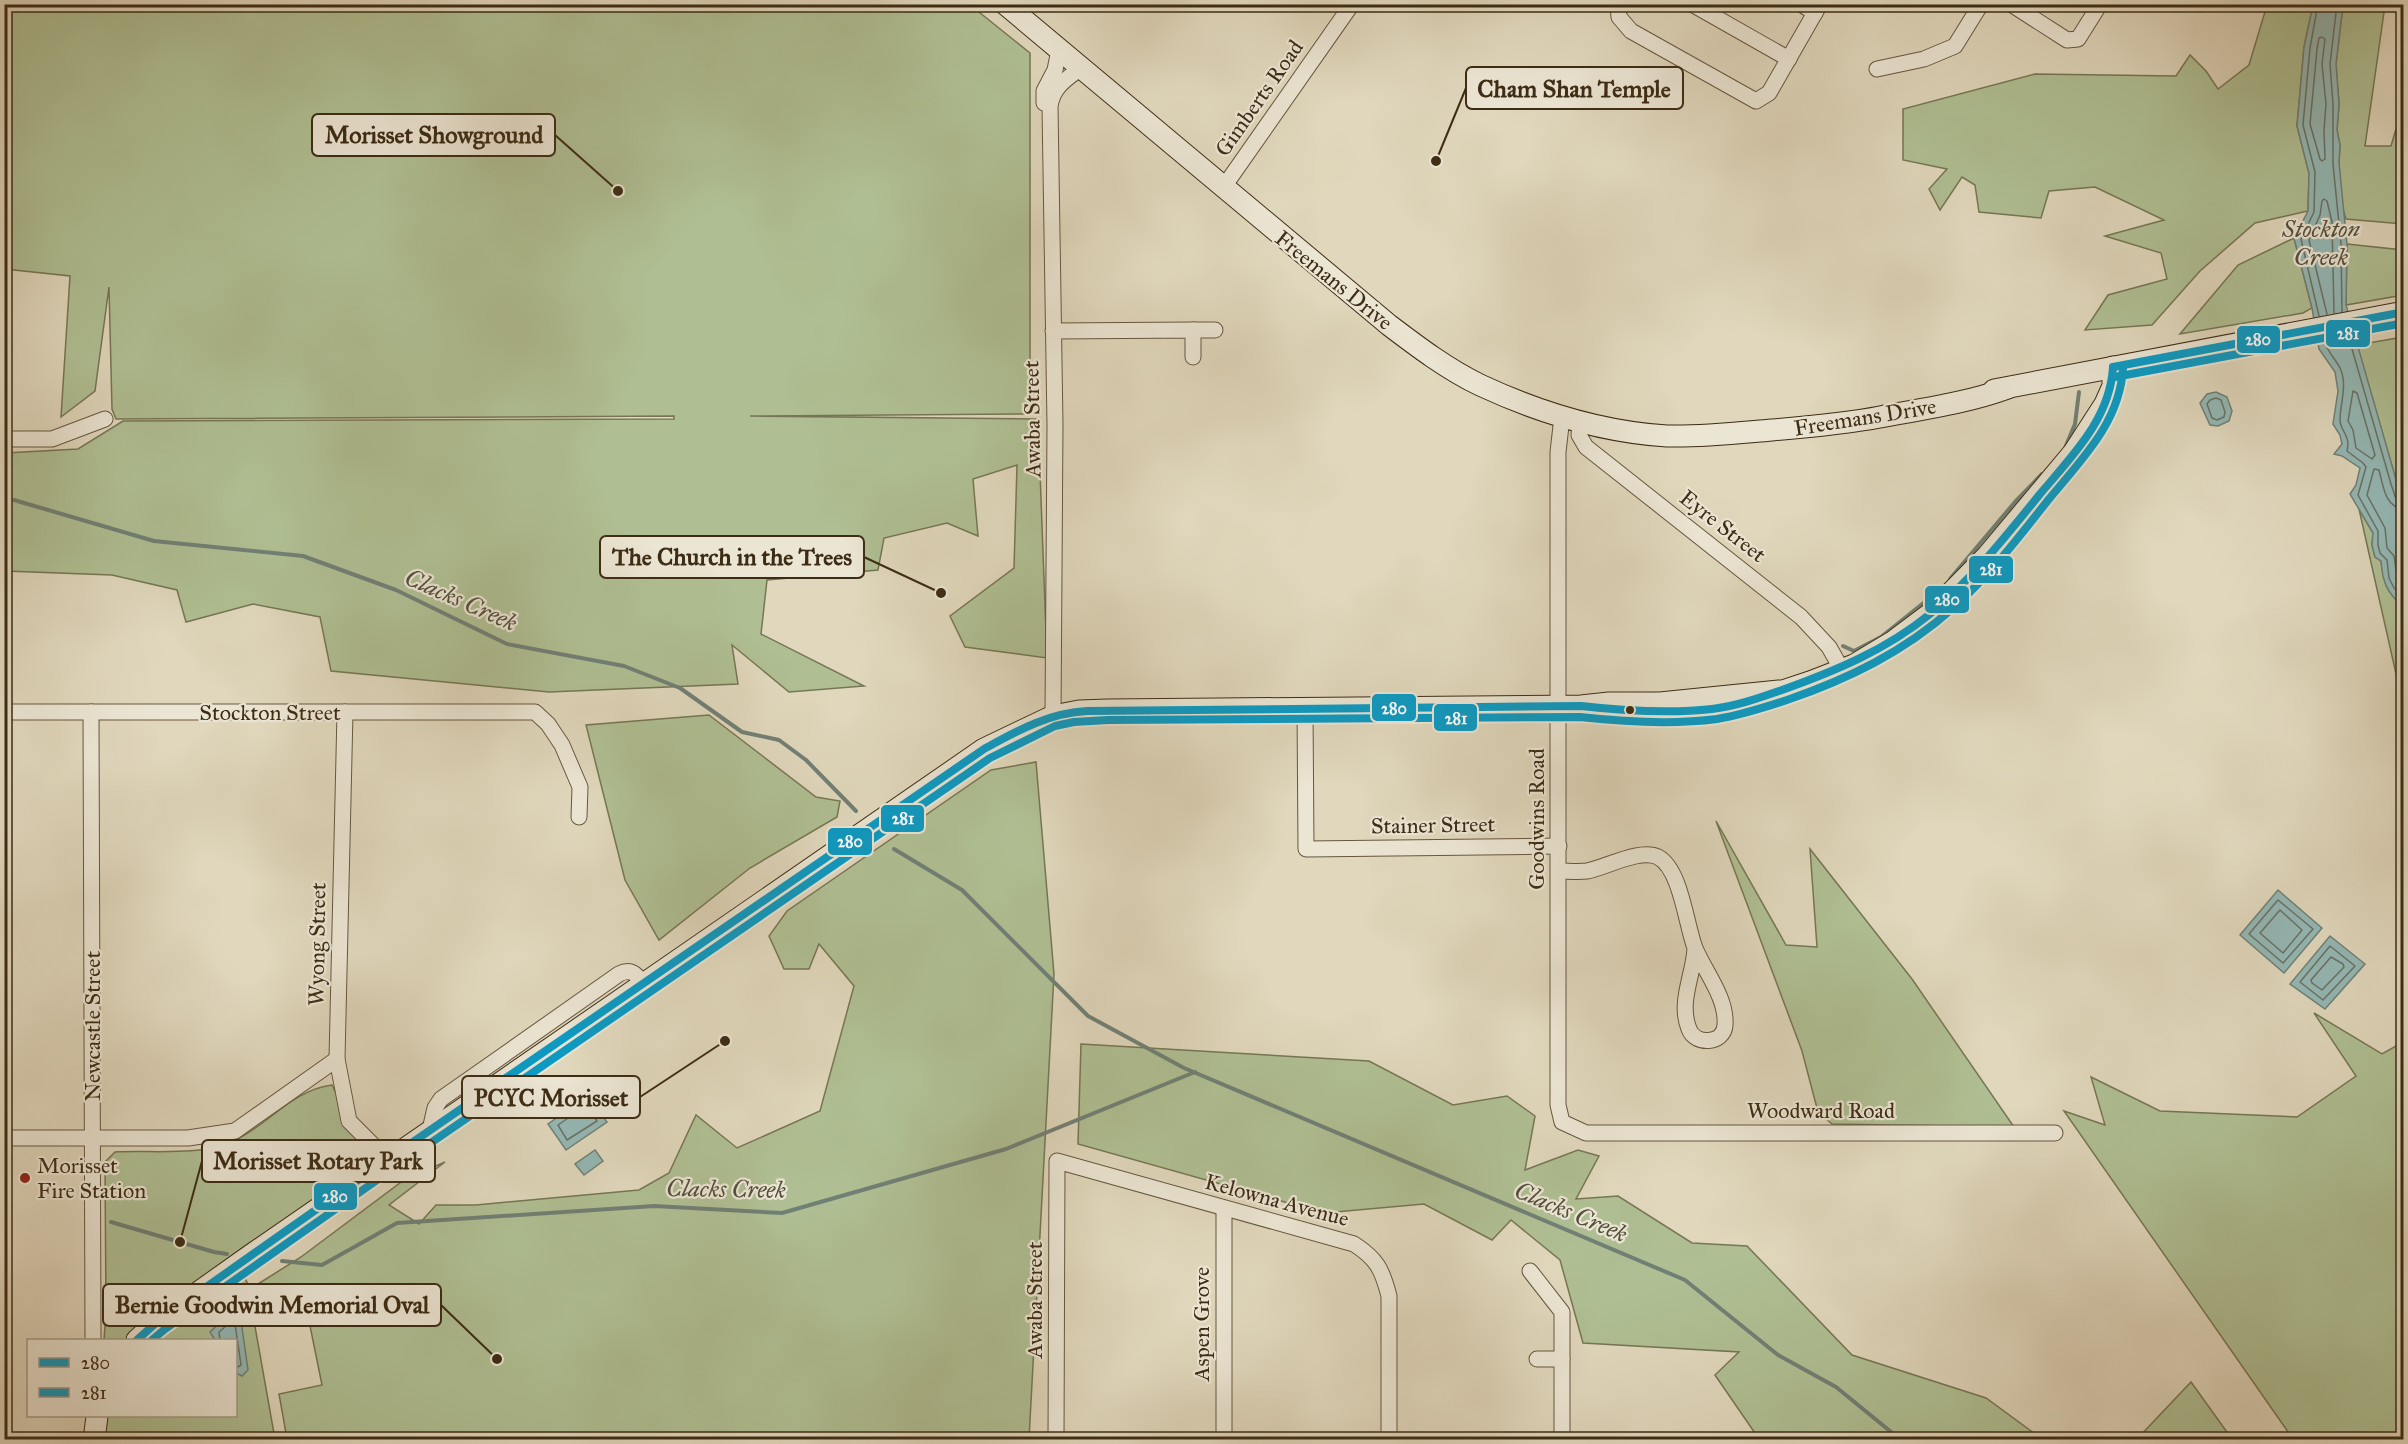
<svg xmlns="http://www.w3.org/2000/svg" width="2408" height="1444" viewBox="0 0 2408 1444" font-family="'IM FELL Great Primer',serif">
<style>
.green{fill:#afbf93;stroke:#767654;stroke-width:1.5}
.water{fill:#94b8b5;stroke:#718075;stroke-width:1.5}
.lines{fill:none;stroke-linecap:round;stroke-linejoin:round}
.shore{stroke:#687265;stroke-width:1.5}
.stream{stroke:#718075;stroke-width:4}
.street-casing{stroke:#66573f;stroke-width:17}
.secondary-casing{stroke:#3d2c15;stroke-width:23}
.street{stroke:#ebe5d3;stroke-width:15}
.secondary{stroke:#ebe5d3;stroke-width:21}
.bus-1-casing{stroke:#ebe5d3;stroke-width:12}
.bus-2-casing{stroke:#ebe5d3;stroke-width:12}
.bus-1{stroke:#0c9ac3;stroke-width:8}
.bus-2{stroke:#0c9ac3;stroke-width:8}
.bus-dot{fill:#3d2c15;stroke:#ebe5d3;stroke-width:2}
.poi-dot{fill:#8f2418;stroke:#ebe5d3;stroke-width:2}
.labels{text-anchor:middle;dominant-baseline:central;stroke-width:4.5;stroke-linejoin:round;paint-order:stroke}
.street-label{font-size:22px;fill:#3d2c15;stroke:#ebe5d3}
.poi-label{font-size:22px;fill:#3d2c15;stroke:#ebe5d3;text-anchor:start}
.water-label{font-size:24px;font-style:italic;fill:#534f3d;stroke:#ebe5d3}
.leader{fill:none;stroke:#3d2c15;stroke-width:2}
.callout-dot{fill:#3d2c15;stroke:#ebe5d3;stroke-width:2}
.callout{fill:#ebe5d3;stroke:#3d2c15;stroke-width:2}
.callout-label{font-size:24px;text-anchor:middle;font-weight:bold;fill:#3d2c15}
.line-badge{stroke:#ebe5d3;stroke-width:2}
.badge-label{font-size:16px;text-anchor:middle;font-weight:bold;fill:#fff}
</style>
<rect width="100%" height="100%" fill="#e0d7bc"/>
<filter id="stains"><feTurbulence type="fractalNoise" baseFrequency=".00333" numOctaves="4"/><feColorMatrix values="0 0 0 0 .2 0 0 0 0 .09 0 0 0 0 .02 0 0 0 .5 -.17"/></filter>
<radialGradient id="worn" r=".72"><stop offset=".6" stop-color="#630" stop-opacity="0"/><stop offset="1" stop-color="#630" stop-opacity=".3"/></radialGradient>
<g class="green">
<path d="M969 4 1030 53V414L750 416 1038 419 1047 658 965 647 950 616 1014 568 1017 465 973 479 978 536 947 523 884 538 878 570 767 580 761 634 864 686 789 692 732 645 738 684 549 692 331 671 320 617 253 604 186 622 177 590 112 575 5 571V453L78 449 123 421 674 419V416L116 419 112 409 109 287 95 391 61 417 70 276 5 269V5Z"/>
<path d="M2267 5H2313L2304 47 2297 126 2309 173 2308 211 2255 223 2200 271 2152 325 2085 330 2108 295 2167 279 2161 253 2105 236 2164 220 2095 187 2049 191 2041 218 1979 212 1975 185 1962 177 1940 210 1929 189 1947 169 1903 160V109L2035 74 2176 76 2190 55 2206 71 2218 89 2249 65Z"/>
<path d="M2343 5H2385L2365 146H2391L2403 105V224L2346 219 2341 203 2339 163 2340 145 2337 130 2339 104 2336 64Z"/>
<path d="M2294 238 2312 308 2303 313 2180 334 2238 265Z"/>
<path d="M2347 244 2403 250V295L2346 305Z"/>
<path d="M2403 337V504L2357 345Z"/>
<path d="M2359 509 2373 533 2372 545 2375 557 2381 561C2382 571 2383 580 2388 589 2390 593 2394 595 2397 599 2408 611 2404 627 2396 638L2403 640V705Z"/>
<path d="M709 715 816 797 840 801 837 817 750 868 659 940 625 880 586 725Z"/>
<path d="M1036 762 1054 974 1029 1439H287L279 1394 322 1385 307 1311 254 1321 275 1439 102 1440 106 1416H236V1340H148L241 1269 250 1289 301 1257 404 1180 445 1162 389 1205 419 1224 436 1205H476L639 1190 669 1173 696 1115 737 1148 820 1111 854 986 819 944 809 969H784L769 936 787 911 991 770Z"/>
<path d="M1716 821 1786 945 1817 947 1810 849 1912 979 2014 1127 1832 1124 1818 1112 1802 1051Z"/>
<path d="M2314 1013 2382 1054 2403 1042V1439H2293L2064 1111 2105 1125 2091 1077 2160 1111 2297 1117 2356 1076Z"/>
<path d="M1081 1044 1369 1061 1453 1105 1507 1096 1535 1116 1525 1170 1578 1150 1599 1156 1576 1199 1618 1196 1692 1243 1747 1246 1852 1355 1986 1398 2042 1439H1759L1715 1375 1739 1352 1583 1343 1560 1260 1511 1220 1492 1240 1424 1204 1324 1213 1078 1144Z"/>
<path d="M332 1085 366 1156 362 1168 165 1305 125 1340H104L106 1312 105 1162 115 1152C148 1150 199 1156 229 1143 266 1128 291 1090 332 1085Z"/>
<path d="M2191 1382 2232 1439H2137Z"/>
</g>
<g class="water">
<path d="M2313 5H2343L2336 64 2339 104 2337 130 2340 145 2339 163 2347 244 2346 305 2403 504V617C2401 602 2396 602 2389 591 2383 582 2382 571 2381 561L2375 557 2372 545 2373 533 2350 494 2356 485 2360 468 2342 456 2334 454 2342 444 2340 435 2333 424 2338 391 2335 372 2319 349 2312 308 2294 238 2308 211 2309 173 2297 126 2304 47Z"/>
<path d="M2216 392 2227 397 2232 411 2229 421 2218 426 2210 425 2200 403 2207 394Z"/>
<path d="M2278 890 2322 928 2284 973 2240 935Z"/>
<path d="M2330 936 2365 964 2325 1009 2290 984Z"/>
<path d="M588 1096 607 1122 566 1150 548 1124Z"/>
<path d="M595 1150 603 1161 584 1175 575 1164Z"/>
<path d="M234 1316 241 1321 248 1370 242 1376 236 1373V1340H215L210 1332 222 1321Z"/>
</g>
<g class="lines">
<g class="shore">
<path d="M2318 4 2310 48 2303 125 2315 172 2314 212 2301 239 2319 316"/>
<path d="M2337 4 2330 64 2333 104V164L2341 244 2342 312"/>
<path d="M2322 37 2325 39 2322 64 2326 104 2324 130 2325 159 2322 161 2320 159 2310 124 2317 49 2319 38Z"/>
<path d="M2327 314 2309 240 2320 215 2322 201 2324 199 2327 201 2332 222 2334 313"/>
<path d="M2348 335 2391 484 2396 499 2404 502"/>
<path d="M2324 339C2326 351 2335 358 2340 368 2348 385 2340 403 2340 420 2340 431 2351 435 2347 451L2363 463 2366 467 2358 495 2378 531V545L2380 553 2387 560 2389 578 2394 588 2404 597"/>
<path d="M2353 391 2357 393 2375 455 2372 459 2356 448 2353 430 2348 421Z"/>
<path d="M2216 398 2221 400 2225 412 2224 417 2217 420 2212 418 2207 404 2210 400Z"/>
<path d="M2404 509C2385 508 2383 485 2379 470L2374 469 2367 495 2385 528 2387 548 2394 556 2397 576 2404 587"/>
<path d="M2278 900 2313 929 2283 963 2249 934Z"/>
<path d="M2280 910 2302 930 2283 953 2260 933Z"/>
<path d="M2330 946 2355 966 2323 1000 2300 982Z"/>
<path d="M2331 957 2343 964 2344 967 2322 990 2312 983 2311 980Z"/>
<path d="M586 1106 597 1121 567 1140 558 1125Z"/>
<path d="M220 1340 219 1332 226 1326 235 1324 241 1365 236 1368"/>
</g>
<g class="stream">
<path d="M2065 448 2075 424 2079 392"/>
<path d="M14 500 154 541 303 556 396 590 507 644 624 666 680 688 742 732 779 740 806 760 856 811"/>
<path d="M1950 579 2015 502 2042 474"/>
<path d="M1843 646 1854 651 1881 637 1936 593"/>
<path d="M894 849 962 890 1088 1016 1184 1068 1685 1280 1778 1355 1836 1387 1901 1440"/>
<path d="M111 1222 214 1252 227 1254"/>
<path d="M282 1261 322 1265 397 1223 654 1206 782 1213 1006 1149 1195 1072"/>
</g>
<defs>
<g id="street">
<path d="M1618 4 1619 17 1631 31 1756 101 1769 93 1820 4"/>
<path d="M1692 4 1789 59"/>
<path d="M1801 4 1815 13"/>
<path d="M2011 4 2067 40 2078 39 2100 4"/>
<path d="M1877 69 1924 59 1955 46 1981 4"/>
<path d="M1044 103V91L1055 70 1059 50"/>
<path d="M1223 188 1352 4"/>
<path d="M1193 330H1215"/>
<path d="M1053 331 1193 330V357"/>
<path d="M1562 417 1558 452V1105L1562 1122 1586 1133H2055"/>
<path d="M1580 421 1579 435 1586 447 1801 617 1829 647 1842 670"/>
<path d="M4 439H52L105 419"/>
<path d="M1305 708 1306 849 1559 846"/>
<path d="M4 712H535L548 724 562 745 580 787 579 817"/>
<path d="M91 712 93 1340"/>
<path d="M345 712 337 1059 349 1121 388 1160"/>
<path d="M1053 716 1055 425 1050 106C1053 87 1066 79 1081 68"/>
<path d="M1559 871C1568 871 1578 872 1587 871 1605 868 1640 848 1658 857 1681 869 1686 925 1695 948 1705 972 1727 998 1725 1025 1724 1044 1695 1046 1689 1029 1678 1002 1694 974 1695 948"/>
<path d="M430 1130 435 1108 441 1099 619 974C631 968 636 974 643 983"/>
<path d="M4 1138H188L235 1131 337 1059"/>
<path d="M1530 1271 1562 1312V1359"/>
<path d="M1537 1359H1562V1440"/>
<path d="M1056 1440 1057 1161 1354 1244C1377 1259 1382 1269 1389 1296V1440"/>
<path d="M1224 1440V1209"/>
</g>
<g id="secondary">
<path d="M1005 4 1389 325C1418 347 1447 369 1480 385 1538 412 1603 432 1667 436 1702 437 1737 433 1772 430 1808 427 1844 424 1880 417 1923 409 1967 403 2008 388"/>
<path d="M1994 390 2404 312"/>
<path d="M1768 696 1810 682 1854 665 1894 641 1930 614 1988 555 2074 452 2105 404 2113 386V367"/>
<path d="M137 1340 158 1321 251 1255 984 749 1053 716 1079 711 1108 710 1581 706 1609 703H1660L1779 691"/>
<path d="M94 1440 97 1416"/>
</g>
</defs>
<use href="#street" class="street-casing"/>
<use href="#secondary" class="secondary-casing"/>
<use href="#street" class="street"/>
<use href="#secondary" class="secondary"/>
<defs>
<g id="bus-1">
<path d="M2113 367 2404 312"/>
<path d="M137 1340 158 1321 381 1164 984 749C1017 731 1048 713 1087 711L1581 706C1625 711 1668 714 1712 709 1737 706 1759 698 1782 690 1835 671 1886 650 1930 614 1972 579 2006 536 2040 494 2072 456 2110 419 2113 367"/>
</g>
<g id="bus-2">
<path d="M2115 377 2404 323"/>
<path d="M152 1340 165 1329 387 1173 990 758 1055 726 1074 722 1108 720 1580 717C1625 722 1671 725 1717 719 1741 715 1763 708 1787 700 1848 679 1904 652 1953 608 1989 576 2019 537 2049 499 2082 459 2120 422 2123 368"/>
</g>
</defs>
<use href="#bus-1" class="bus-1-casing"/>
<use href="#bus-2" class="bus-2-casing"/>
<use href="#bus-1" class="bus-1"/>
<use href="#bus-2" class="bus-2"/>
</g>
<circle class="bus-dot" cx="1630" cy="710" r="5"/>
<circle class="poi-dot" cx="25" cy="1178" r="6"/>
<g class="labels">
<g class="street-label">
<text transform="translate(1259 98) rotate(-55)">Gimberts Road</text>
<text transform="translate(1334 280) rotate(39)">Freemans Drive</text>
<text transform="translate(1865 417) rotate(-9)">Freemans Drive</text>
<text transform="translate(1032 419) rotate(-91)">Awaba Street</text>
<text transform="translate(1723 526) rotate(38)">Eyre Street</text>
<text x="270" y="712">Stockton Street</text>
<text transform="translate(1536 819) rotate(-90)">Goodwins Road</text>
<text transform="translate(1433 825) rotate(-1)">Stainer Street</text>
<text transform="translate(317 944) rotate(-89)">Wyong Street</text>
<text transform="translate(92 1026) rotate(-90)">Newcastle Street</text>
<text x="1821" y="1110">Woodward Road</text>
<text transform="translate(1277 1200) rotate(15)">Kelowna Avenue</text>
<text transform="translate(1034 1300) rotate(-90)">Awaba Street</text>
<text transform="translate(1201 1324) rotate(-90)">Aspen Grove</text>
</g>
<g class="poi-label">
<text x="37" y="1165">Morisset<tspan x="37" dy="25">Fire Station</tspan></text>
</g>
<g class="water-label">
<text x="2321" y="229">Stockton<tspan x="2321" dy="28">Creek</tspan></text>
<text transform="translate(461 600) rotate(24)">Clacks Creek</text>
<text transform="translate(726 1189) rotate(1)">Clacks Creek</text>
<text transform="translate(1571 1212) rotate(23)">Clacks Creek</text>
</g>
</g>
<path class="leader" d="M1436 161L1466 88M618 191L555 135M941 593L864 557M725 1041L640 1097M180 1242L202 1161M497 1359L441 1305"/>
<g class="callout-dot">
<circle cx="1436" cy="161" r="6"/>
<circle cx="618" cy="191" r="6"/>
<circle cx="941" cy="593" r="6"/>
<circle cx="725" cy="1041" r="6"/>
<circle cx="180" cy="1242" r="6"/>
<circle cx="497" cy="1359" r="6"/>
</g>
<g class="callout">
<rect x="1466" y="67" width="217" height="42" rx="6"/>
<rect x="312" y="114" width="243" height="42" rx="6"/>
<rect x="600" y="536" width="264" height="42" rx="6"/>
<rect x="462" y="1076" width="178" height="42" rx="6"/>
<rect x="202" y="1140" width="233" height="42" rx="6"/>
<rect x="103" y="1284" width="338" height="42" rx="6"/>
</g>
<g class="callout-label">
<text x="1574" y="97">Cham Shan Temple</text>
<text x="434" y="143">Morisset Showground</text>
<text x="732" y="565">The Church in the Trees</text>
<text x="551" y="1106">PCYC Morisset</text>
<text x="318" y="1169">Morisset Rotary Park</text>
<text x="272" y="1313">Bernie Goodwin Memorial Oval</text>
</g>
<g class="line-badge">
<rect x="2325" y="319" width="46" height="29" rx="6" fill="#0c9ac3"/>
<rect x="2236" y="325" width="45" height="29" rx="6" fill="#0c9ac3"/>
<rect x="1968" y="555" width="46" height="29" rx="6" fill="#0c9ac3"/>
<rect x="1924" y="585" width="46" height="29" rx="6" fill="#0c9ac3"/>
<rect x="1371" y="693" width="46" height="29" rx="6" fill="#0c9ac3"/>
<rect x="1433" y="703" width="45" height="29" rx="6" fill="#0c9ac3"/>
<rect x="880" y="804" width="45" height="29" rx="6" fill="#0c9ac3"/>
<rect x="827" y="827" width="46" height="29" rx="6" fill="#0c9ac3"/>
<rect x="313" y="1182" width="45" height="29" rx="6" fill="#0c9ac3"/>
</g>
<g class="badge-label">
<text x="2348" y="339">281</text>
<text x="2258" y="345">280</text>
<text x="1991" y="575">281</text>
<text x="1947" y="605">280</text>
<text x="1394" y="714">280</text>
<text x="1456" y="724">281</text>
<text x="903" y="824">281</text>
<text x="850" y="847">280</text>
<text x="335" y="1202">280</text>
</g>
<rect width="2408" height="1444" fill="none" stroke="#e0d7bc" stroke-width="24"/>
<rect x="6" y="6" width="2396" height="1432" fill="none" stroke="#3d2c15" stroke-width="3"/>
<rect x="12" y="12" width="2384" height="1420" fill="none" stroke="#3d2c15" stroke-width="1.5"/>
<rect x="27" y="1339" width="210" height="78" fill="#ebe5d3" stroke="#a59b87" stroke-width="1.5"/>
<rect x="39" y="1358" width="30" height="9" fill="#0c9ac3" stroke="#a59b87" stroke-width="1.5"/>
<text x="81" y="1369" font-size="18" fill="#3d2c15">280</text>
<rect x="39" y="1388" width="30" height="9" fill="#0c9ac3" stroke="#a59b87" stroke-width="1.5"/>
<text x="81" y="1399" font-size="18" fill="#3d2c15">281</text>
<rect width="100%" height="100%" filter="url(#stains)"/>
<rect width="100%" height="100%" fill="url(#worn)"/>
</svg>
